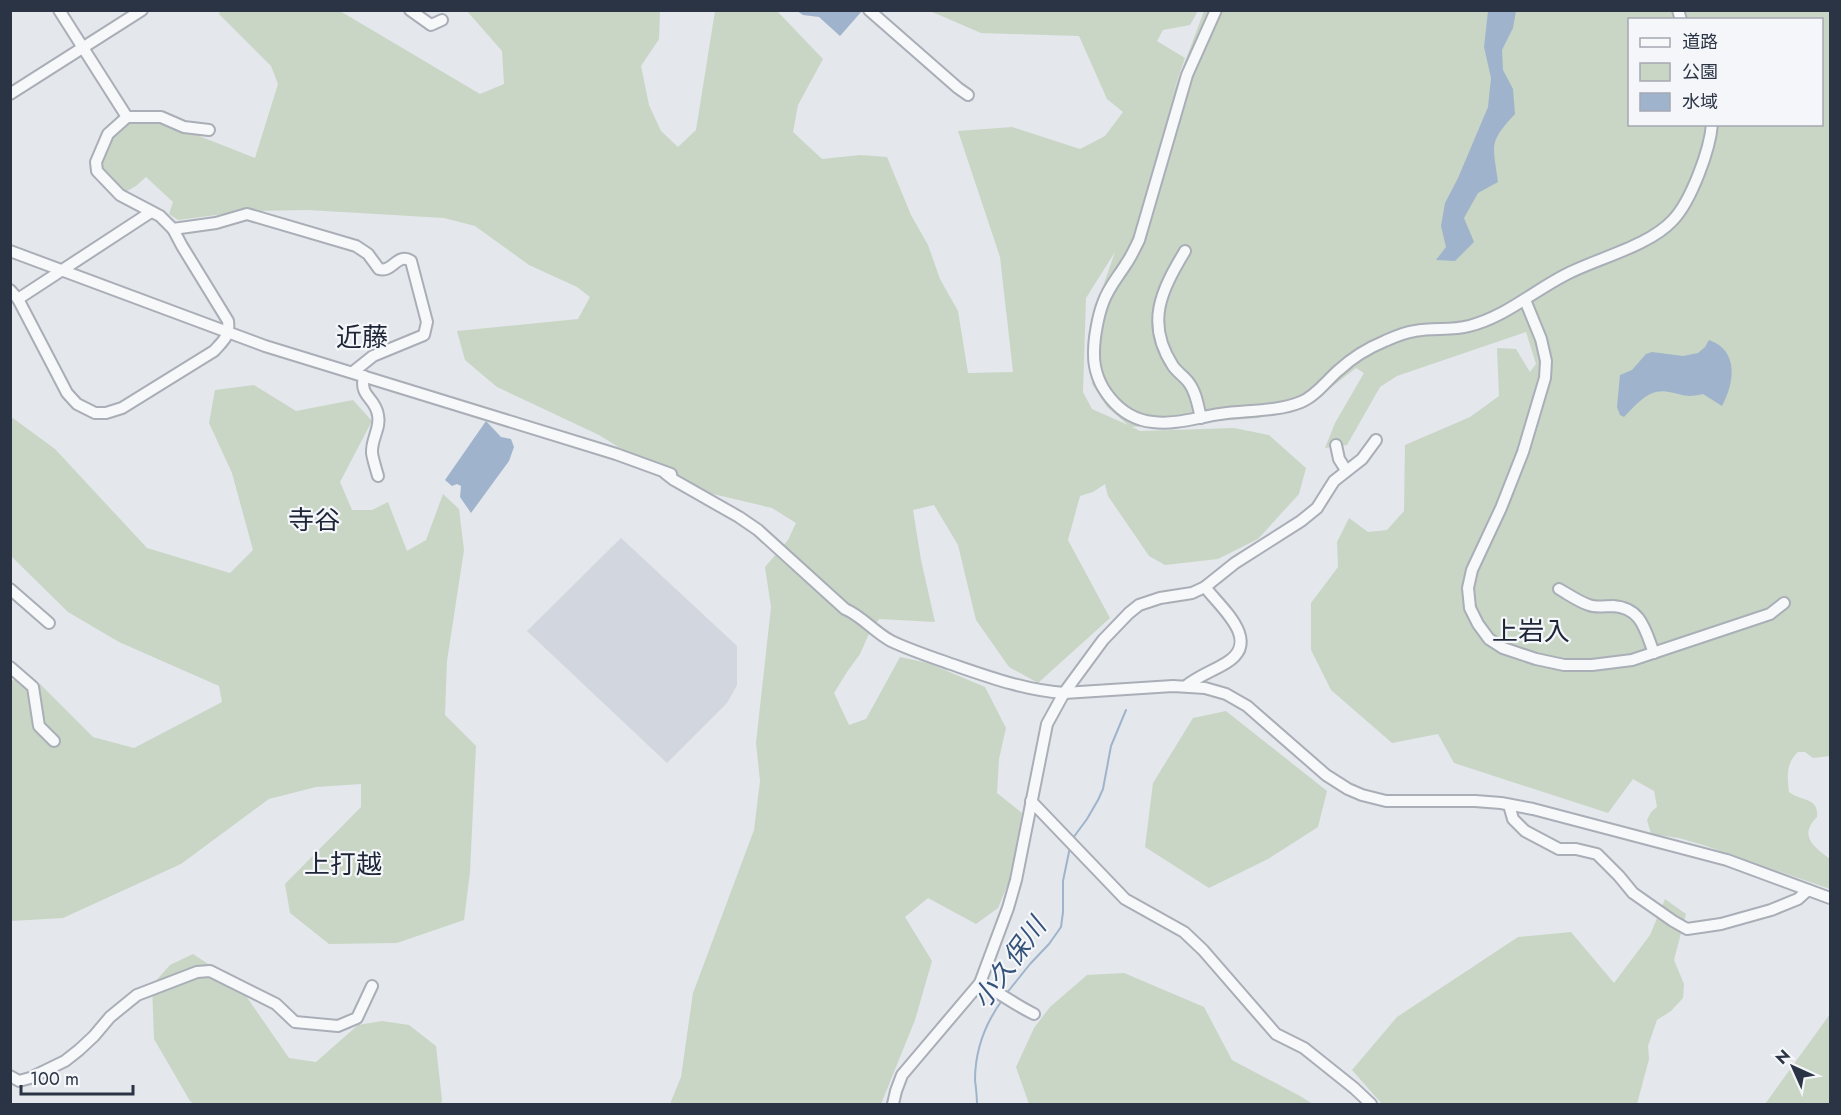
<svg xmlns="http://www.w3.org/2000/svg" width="1841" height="1115" viewBox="0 0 1841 1115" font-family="Jost,'Noto Sans JP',sans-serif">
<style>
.built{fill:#d2d6de}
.green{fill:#c9d6c5;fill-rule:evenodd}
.water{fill:#9fb4cc}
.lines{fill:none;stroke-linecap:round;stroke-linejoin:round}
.stream{stroke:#9fb4cc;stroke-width:2}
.minor-casing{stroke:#a9aeb7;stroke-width:14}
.minor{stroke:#f7f8fa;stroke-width:10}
.labels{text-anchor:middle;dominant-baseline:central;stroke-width:4.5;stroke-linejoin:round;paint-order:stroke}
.neighbourhood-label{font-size:26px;fill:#1d2536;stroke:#f4f6f9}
.water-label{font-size:26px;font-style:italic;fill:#34527a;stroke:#f4f6f9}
</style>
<rect width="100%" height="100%" fill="#e4e7ec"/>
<path class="built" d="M621 538 737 646V685L727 703 667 763 527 631Z"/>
<g class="green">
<path d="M220 11H340L480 94 504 84 502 51 467 11H660L659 39 641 66 649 105 661 131 678 147 696 130 715 11H777L823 59 798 105 793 132 822 159 860 155 887 157 911 215 928 245 940 279 958 311 968 373 1013 372 1000 257 958 131 1012 127 1080 149 1105 136 1123 112 1107 99 1079 36 981 33 930 11H1198L1190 25 1163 30 1157 41 1185 58 1172 96 1204 11H1830V756L1813 758 1805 752H1798C1786 763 1787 776 1789 792 1802 802 1819 797 1817 817 1798 836 1814 847 1830 859V889L1706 846 1679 838 1651 834 1647 820 1651 812 1657 807 1654 791 1633 779 1608 813 1454 763 1438 734 1392 743 1331 690 1311 650V603L1338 567 1337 542 1349 518 1368 532 1387 530 1404 511 1405 445 1470 417 1499 396 1497 348 1516 349 1530 372 1536 364 1526 332 1397 376 1380 387 1347 445 1325 448 1335 423 1364 373 1356 368 1312 402 1259 418 1132 427 1140 431 1234 428 1269 435 1306 468 1299 494 1258 539 1218 559 1165 565 1149 556 1108 496 1105 484 1093 492 1080 496 1068 540 1110 618 1038 683 1009 667 976 620 958 545 934 505 913 510 921 560 935 622 879 619 868 636 860 654 847 672 834 693 849 725 866 719 900 657 928 663 985 687 1006 728 999 759 997 793 1022 813 1012 874 998 908 976 924 928 898 905 917 932 961 915 1020 881 1104H670L681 1077 693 993 754 830 760 781 756 743 771 607 765 567 788 540 796 523 772 508 683 487 599 435 497 387 465 360 457 331 578 319 590 297 577 287 529 265 475 226 444 218 308 210 247 211 178 220 169 214 173 202 146 177 136 186 125 192 102 170 101 161 110 136 128 120 156 119 255 158 278 84 271 66 219 14ZM1630 20H1822V124H1630ZM1115 252 1095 309 1092 384 1107 407 1128 425 1092 409 1083 392 1086 298Z"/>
<path d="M254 385 296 411 353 400 372 421 340 482 352 510H372L388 502 407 551 426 540 443 494 459 509 464 550 447 661 445 715 476 746 470 872 464 920 397 943 329 944 290 913 285 884 361 807V784L316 787 269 799 181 864 63 918 11 921V680L40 684 93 737 134 748 222 702 219 686 119 642 68 612 11 556 10 416 55 449 147 548 230 573 253 550 232 473 209 423 215 390Z"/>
<path d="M1226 711 1327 791 1318 827 1268 859 1209 888 1145 847 1153 783 1193 718Z"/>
<path d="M1665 899 1686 914 1674 960 1684 984 1683 998 1671 1011 1657 1020 1648 1046 1649 1059 1637 1104H1382L1352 1070 1397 1017 1518 937 1571 932 1614 983 1650 935Z"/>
<path d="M193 954 237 983 289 1058 316 1062 358 1025 382 1021 409 1025 436 1046 442 1100 441 1104H194L190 1101 154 1039 152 985 170 965Z"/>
<path d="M1124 973 1204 1007 1232 1060 1300 1096 1313 1104H1029L1016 1067 1034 1028 1050 1007 1087 975Z"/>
<path d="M1830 1014V1104H1765Z"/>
</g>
<g class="water">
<path d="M797 11H862L840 36 819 17 803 15Z"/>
<path d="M1488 11H1516L1513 28 1502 50 1503 70 1513 89 1515 114C1488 143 1493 144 1498 182L1478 193 1464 218 1474 242 1455 261 1436 260 1446 247 1441 226 1445 203 1458 178 1488 107 1491 78 1484 47Z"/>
<path d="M1709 340C1740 351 1734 384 1722 406L1703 394C1685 398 1686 395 1669 392 1649 388 1637 404 1624 417L1620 415 1617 407 1620 375 1632 370 1646 354 1652 352 1683 356 1698 353 1705 347Z"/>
<path d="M486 421 501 437 511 439 514 447 509 461 471 513 460 497 461 486 457 484 452 486 445 480Z"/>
</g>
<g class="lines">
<g class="stream">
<path d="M1073 838 1087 819 1098 800 1103 789 1111 746 1126 710"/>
<path d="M1006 994 1030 964 1049 944 1061 927 1063 912V881L1070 847"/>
<path d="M977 1104C977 1096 976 1088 975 1080 975 1050 986 1022 1003 999"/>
</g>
<defs>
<g id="minor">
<path d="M59 10 127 117"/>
<path d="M410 10 431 25 442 20"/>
<path d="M869 10 958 88 968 95"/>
<path d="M1216 10 1187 75 1139 240C1135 248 1131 257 1126 264 1118 277 1108 288 1103 303 1098 316 1094 338 1094 352 1093 385 1119 419 1153 422 1176 425 1198 417 1220 414 1247 410 1276 412 1301 402 1316 396 1327 380 1339 370 1352 358 1368 348 1385 341 1394 337 1405 332 1415 331 1432 327 1451 331 1469 326 1505 317 1532 292 1565 275 1597 258 1648 247 1673 220 1691 201 1710 150 1712 124"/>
<path d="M1678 10 1681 20"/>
<path d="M10 94 142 10"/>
<path d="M173 229 216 223 247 214 356 246 368 254 379 269C393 273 397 252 411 261L427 322 424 335 373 356 353 372"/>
<path d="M10 251 265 346 616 454 671 474"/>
<path d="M1185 251C1161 291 1145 323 1173 366 1178 373 1185 377 1189 383 1196 392 1198 406 1201 418"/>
<path d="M10 290 18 299 67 393 77 404 95 413H106L122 408 214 351C224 340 230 336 228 321L182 246 173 229 160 216 120 195 97 171 96 162 108 134 127 117H161L184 127 209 130"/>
<path d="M18 299 151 212"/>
<path d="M1525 300 1541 339 1546 361 1545 378 1523 452 1501 508 1472 570 1468 588 1470 608 1478 624 1489 639 1503 648 1536 659 1564 665H1592L1632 660 1770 614 1784 603"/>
<path d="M364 376C359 397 375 397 378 415 381 428 371 439 372 453 373 460 376 469 378 476"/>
<path d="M1336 445 1339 459 1346 470"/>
<path d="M665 473 674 480 739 517 758 530 845 609C862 616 874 632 891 641 910 650 931 657 951 664 989 677 1024 690 1064 693L1173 686 1205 688 1226 694 1247 706 1326 775 1348 789 1362 795 1386 801H1475L1501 803 1533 809 1727 860 1830 898"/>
<path d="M10 589 49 623"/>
<path d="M1559 589C1568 594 1579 602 1589 605 1596 608 1605 606 1613 606 1642 608 1645 630 1654 653"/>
<path d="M10 667 33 687 39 726 54 741"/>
<path d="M1186 686C1198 676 1213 671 1226 663 1263 641 1220 607 1205 587"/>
<path d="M1031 801 1125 899 1184 932 1203 950 1276 1034 1304 1048 1354 1088 1371 1104"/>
<path d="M1509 805 1513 819 1525 831 1559 849H1576L1597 854 1619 876 1633 893 1673 921 1687 929 1721 924 1771 910 1798 899 1808 890"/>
<path d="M980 983C999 992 1015 1005 1034 1014"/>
<path d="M10 1076 19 1081 30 1078 65 1061 79 1050 94 1036 110 1017 137 995 197 972 210 971 276 1004 295 1022 338 1026 357 1018 372 986"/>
<path d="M893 1104 896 1091 902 1075 980 983 1008 908 1016 880 1047 724 1064 693 1103 640 1129 613 1139 605 1160 598 1192 593 1205 587 1235 563 1301 521 1317 508 1334 481 1362 459 1376 440"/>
</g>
</defs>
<use href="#minor" class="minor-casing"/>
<use href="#minor" class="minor"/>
</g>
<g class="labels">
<g class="neighbourhood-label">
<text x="362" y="337">近藤</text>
<text x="314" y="520">寺谷</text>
<text x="1531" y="631">上岩入</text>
<text x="343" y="864">上打越</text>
</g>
<g class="water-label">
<text transform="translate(1009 963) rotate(-54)">小久保川</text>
</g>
</g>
<rect width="1841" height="1115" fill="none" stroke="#2b3445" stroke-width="24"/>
<rect x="1628" y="18" width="195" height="108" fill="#f4f6f9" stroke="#a4a8b1" stroke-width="1.5"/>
<rect x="1640" y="38" width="30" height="9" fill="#f7f8fa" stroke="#a4a8b1" stroke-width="1.5"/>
<text x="1682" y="48" font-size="18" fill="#2b3445">道路</text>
<rect x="1640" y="63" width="30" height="18" fill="#c9d6c5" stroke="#a4a8b1" stroke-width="1.5"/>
<text x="1682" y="78" font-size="18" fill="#2b3445">公園</text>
<rect x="1640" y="93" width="30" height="18" fill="#9fb4cc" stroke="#a4a8b1" stroke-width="1.5"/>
<text x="1682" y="108" font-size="18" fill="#2b3445">水域</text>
<g transform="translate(1793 1067) rotate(315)" stroke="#f4f6f9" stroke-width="4.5" paint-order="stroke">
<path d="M0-4.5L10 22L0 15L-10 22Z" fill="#2b3445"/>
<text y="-9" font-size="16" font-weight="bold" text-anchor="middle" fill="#2b3445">N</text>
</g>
<path d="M21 1085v9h112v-9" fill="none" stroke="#2b3445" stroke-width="3"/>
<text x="30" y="1085" font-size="18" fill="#2b3445" stroke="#f4f6f9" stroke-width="4.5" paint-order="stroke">100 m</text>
</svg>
